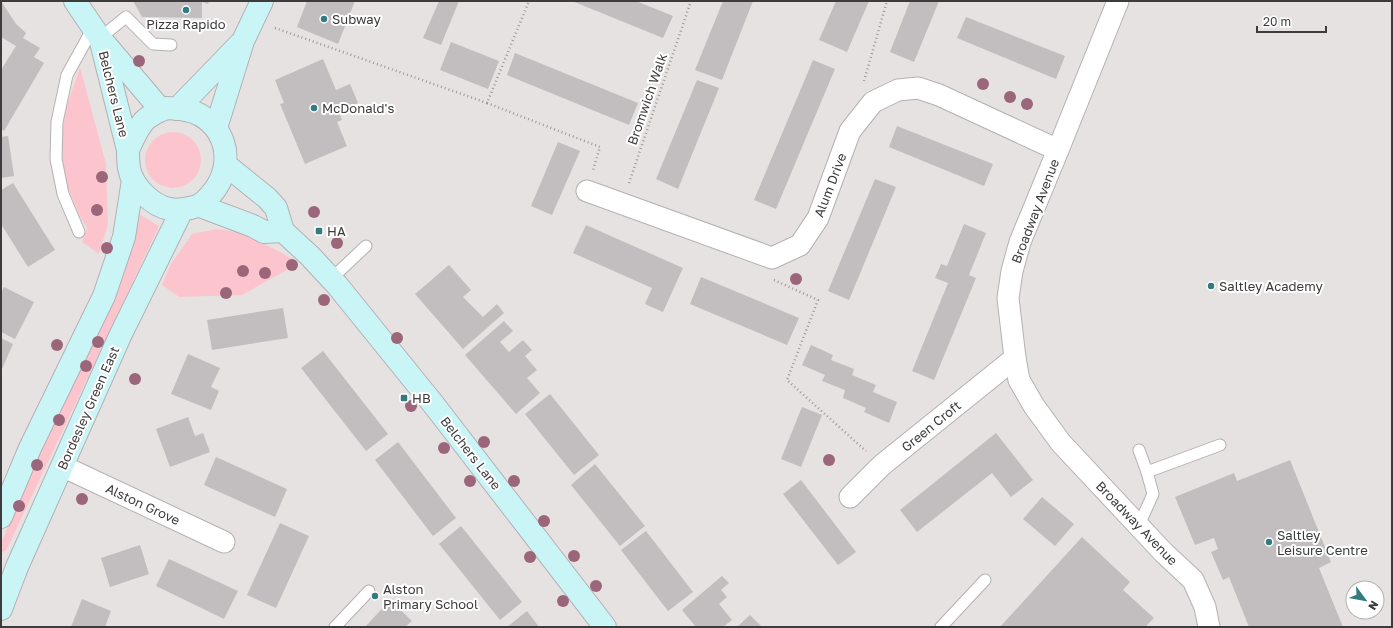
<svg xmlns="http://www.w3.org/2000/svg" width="1393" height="628" viewBox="0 0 1393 628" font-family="'Golos Text',sans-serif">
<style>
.green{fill:#fcc5ce}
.building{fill:#c2bdbe}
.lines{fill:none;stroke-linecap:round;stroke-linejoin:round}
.lane-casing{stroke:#b5b0b1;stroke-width:13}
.street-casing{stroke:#b5b0b1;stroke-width:23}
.secondary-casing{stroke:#b5b0b1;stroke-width:24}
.path{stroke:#9c9898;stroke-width:2.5;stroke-dasharray:1 3;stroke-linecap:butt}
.lane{stroke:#fff;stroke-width:11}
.street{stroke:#fff;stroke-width:21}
.secondary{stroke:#caf5f7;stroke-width:22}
.tree{fill:#9b6679}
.poi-dot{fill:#327b7e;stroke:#fff;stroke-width:1.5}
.labels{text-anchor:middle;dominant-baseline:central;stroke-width:4;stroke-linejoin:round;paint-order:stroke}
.poi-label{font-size:13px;fill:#3d3b3b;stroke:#fff;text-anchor:start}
.street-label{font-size:13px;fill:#3d3b3b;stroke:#fff}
</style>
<rect width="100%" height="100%" fill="#e7e2e2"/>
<g class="green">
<path d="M80 67 106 164 108 224 99 254 82 242 87 228 80 216 65 180 61 144 66 108Z"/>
<circle cx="173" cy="160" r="28"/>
<path d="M139 214 159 226 6 551 2 552 1 551V543Z"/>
<path d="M216 229 244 233 297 261 292 267 242 295 179 297 162 285 171 264 192 234Z"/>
</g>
<g class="building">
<path d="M1 1 16 24 26 33 23 38 40 48 34 57 44 63 4 131 1 129V70L16 46 1 37Z"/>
<path d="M133 1H209L208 4 202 2V18L142 17Z"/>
<path d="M307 1H355L338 44 297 27Z"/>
<path d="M439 1H459L441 45 423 38Z"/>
<path d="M572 1H636L673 16 663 38Z"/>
<path d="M723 1H753L722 80 695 70Z"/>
<path d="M836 1H869L847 52 819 40Z"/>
<path d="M910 1H939L914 62 890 52Z"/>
<path d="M966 17 1065 56 1056 79 957 38Z"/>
<path d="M451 42 499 61 488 89 440 70Z"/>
<path d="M515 53 638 103 629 125 507 75Z"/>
<path d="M323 59 336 90 350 84 358 103 339 112 342 120 337 122 347 146 305 164 280 104 284 103 275 80Z"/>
<path d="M813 60 835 69 776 209 754 200Z"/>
<path d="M697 80 719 88 678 189 656 179Z"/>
<path d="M897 126 993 164 984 186 889 147Z"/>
<path d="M8 136 14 176 1 178V137Z"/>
<path d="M558 142 580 151 552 215 531 206Z"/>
<path d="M875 179 896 187 849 300 828 291Z"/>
<path d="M13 183 55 250 28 267 1 224V190Z"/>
<path d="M964 224 986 233 969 275 976 278 934 380 912 371 948 283 935 278 941 264 947 266Z"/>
<path d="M586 225 683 268 663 312 645 304 652 288 573 253Z"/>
<path d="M449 265 471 290 463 297 483 317 497 304 504 313 463 349 415 294Z"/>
<path d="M701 277 799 318 787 345 690 304Z"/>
<path d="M4 287 34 302 15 339 1 332V293Z"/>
<path d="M283 308 288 338 212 350 207 320Z"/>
<path d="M504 321 513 331 500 342 509 352 523 340 532 350 525 356 537 370 527 378 540 393 516 414 465 355Z"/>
<path d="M1 338 13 344 1 371Z"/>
<path d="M811 345 833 355 831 360 854 369 852 375 876 385 873 392 897 402 889 423 864 412 866 408 843 398 845 390 822 381 825 375 802 365Z"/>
<path d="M323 351 388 434 366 451 301 368Z"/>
<path d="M188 354 220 368 211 387 219 391 211 410 171 394Z"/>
<path d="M550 394 599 455 574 475 525 414Z"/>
<path d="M802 407 822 415 801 467 781 459Z"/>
<path d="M188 417 195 436 203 433 210 452 170 467 156 429Z"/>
<path d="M996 433 1033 480 1011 497 992 473 917 532 900 510Z"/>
<path d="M398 442 456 518 433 536 375 460Z"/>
<path d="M216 457 287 489 275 517 204 485Z"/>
<path d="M1290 460 1331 562 1319 568 1343 627H1249L1229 577 1223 580 1211 552 1218 549 1214 538 1195 545 1175 497 1234 473 1237 481Z"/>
<path d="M595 464 645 526 620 546 571 485Z"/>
<path d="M801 480 856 552 838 565 783 494Z"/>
<path d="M1042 497 1074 524 1055 546 1023 519Z"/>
<path d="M280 523 309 536 276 608 247 595Z"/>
<path d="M461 526 522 602 500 620 439 544Z"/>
<path d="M646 531 693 592 668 611 621 550Z"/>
<path d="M1082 537 1130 582 1123 590 1154 618 1145 627H1000Z"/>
<path d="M140 545 149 574 110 587 101 558Z"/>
<path d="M169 559 238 591 224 619 156 586Z"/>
<path d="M722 576 729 583 721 590 727 597 719 604 732 620 723 627H696L682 610Z"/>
<path d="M82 599 111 611 105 627H71Z"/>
<path d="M390 600 412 621 406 626 407 627H365Z"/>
<path d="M527 611 539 627H507Z"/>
<path d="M750 615 762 627H737Z"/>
</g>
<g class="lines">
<defs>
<g id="lane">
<path d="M100 38 126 17 153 44 171 45"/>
<path d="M79 232 63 194 56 159 57 122 67 75 93 28"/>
<path d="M331 279 366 246"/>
<path d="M1147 472 1220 445"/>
<path d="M1139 525 1153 494 1147 472 1139 450"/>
<path d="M335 627 369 591"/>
<path d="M941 627 985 580"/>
</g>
<g id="street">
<path d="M1118 1 1058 150 1020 242 1012 271 1008 298 1015 358 1019 380 1034 406 1061 443 1164 553 1193 580 1205 607 1209 627"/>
<path d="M587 191 772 258 800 245 818 218 850 131 873 102 898 90 918 88 939 95 1058 150"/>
<path d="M62 466 224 542"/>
<path d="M850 497 882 465 1015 358"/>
</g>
<g id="secondary">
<path d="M75 1 100 38 161 110"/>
<path d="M100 38 128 150C128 156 128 162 129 168 132 186 152 206 170 209 178 211 186 209 194 207 204 205 210 196 216 188 238 155 220 113 180 109 176 109 172 108 168 108 161 109 149 116 144 121 137 129 132 141 128 150"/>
<path d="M177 109 240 44"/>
<path d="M216 128 243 41 262 1"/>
<path d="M226 165 267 198 276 208 283 231 310 256 337 285 434 405 605 627"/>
<path d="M200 206 253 226 264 232 283 231"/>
<path d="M1 517 30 448 104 296 124 237 133 180"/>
<path d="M1 609 17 567 120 336 182 210"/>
</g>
</defs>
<use href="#lane" class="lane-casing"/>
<use href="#street" class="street-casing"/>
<use href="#secondary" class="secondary-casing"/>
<g class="path">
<path d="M275 28 487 103 529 1"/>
<path d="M864 81 887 1"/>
<path d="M487 103 600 147 593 170"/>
<path d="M629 183 691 1"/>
<path d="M774 280 818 300 787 380 866 451"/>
</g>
<use href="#lane" class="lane"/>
<use href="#street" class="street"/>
<use href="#secondary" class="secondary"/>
</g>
<g class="tree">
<circle cx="139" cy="61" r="6"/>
<circle cx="983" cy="84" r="6"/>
<circle cx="1010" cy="97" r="6"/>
<circle cx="1027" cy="104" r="6"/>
<circle cx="102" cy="177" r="6"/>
<circle cx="97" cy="210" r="6"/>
<circle cx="314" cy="212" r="6"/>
<circle cx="337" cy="243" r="6"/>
<circle cx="107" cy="248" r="6"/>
<circle cx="292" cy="265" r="6"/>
<circle cx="243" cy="271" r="6"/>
<circle cx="265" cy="273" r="6"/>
<circle cx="796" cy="279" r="6"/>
<circle cx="226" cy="293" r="6"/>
<circle cx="324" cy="300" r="6"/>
<circle cx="397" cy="338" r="6"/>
<circle cx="98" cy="342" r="6"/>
<circle cx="57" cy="345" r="6"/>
<circle cx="86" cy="366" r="6"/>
<circle cx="135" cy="379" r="6"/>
<circle cx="411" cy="406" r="6"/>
<circle cx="59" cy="420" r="6"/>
<circle cx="484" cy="442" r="6"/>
<circle cx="444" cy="448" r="6"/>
<circle cx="829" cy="460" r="6"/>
<circle cx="37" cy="465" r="6"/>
<circle cx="470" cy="481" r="6"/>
<circle cx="514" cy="481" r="6"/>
<circle cx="82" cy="499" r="6"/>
<circle cx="19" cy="506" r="6"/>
<circle cx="544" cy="521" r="6"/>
<circle cx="574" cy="556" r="6"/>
<circle cx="530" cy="557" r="6"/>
<circle cx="596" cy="586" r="6"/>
<circle cx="563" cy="601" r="6"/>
</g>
<g class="poi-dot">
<circle cx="186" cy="10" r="4"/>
<circle cx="324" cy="19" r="4"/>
<circle cx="314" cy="108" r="4"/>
<rect x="315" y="227" width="8" height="8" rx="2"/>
<circle cx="1211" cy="286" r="4"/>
<rect x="400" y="394" width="8" height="8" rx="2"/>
<circle cx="1269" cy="542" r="4"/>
<circle cx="375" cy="596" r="4"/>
</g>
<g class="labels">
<g class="poi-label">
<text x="332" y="19">Subway</text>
<text x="186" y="24" text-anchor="middle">Pizza Rapido</text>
<text x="322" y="108">McDonald's</text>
<text x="327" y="231">HA</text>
<text x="1219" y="286">Saltley Academy</text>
<text x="412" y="398">HB</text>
<text x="1277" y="535">Saltley<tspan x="1277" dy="15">Leisure Centre</tspan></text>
<text x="383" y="589">Alston<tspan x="383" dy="15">Primary School</tspan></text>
</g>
<g class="street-label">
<text transform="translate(114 94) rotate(76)">Belchers Lane</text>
<text transform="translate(647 99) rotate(-71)">Bromwich Walk</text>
<text transform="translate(830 185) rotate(-69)">Alum Drive</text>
<text transform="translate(1035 211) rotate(-69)">Broadway Avenue</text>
<text transform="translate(88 408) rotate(-66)">Bordesley Green East</text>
<text transform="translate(931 426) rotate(-39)">Green Croft</text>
<text transform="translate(471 453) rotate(52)">Belchers Lane</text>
<text transform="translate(143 504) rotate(25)">Alston Grove</text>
<text transform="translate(1137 523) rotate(46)">Broadway Avenue</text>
</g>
</g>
<rect width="1393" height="628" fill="none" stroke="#3d3b3b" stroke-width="4"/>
<g transform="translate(1365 600) rotate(122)"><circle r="19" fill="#ffffff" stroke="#b1b1b1"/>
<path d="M0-3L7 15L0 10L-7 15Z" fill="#327b7e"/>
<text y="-6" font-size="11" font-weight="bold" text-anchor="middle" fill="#3d3b3b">N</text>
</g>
<path d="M1257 26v6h69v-6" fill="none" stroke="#3d3b3b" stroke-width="2"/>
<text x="1263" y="26" font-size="12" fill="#3d3b3b" stroke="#ffffff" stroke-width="3" paint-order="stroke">20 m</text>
</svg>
